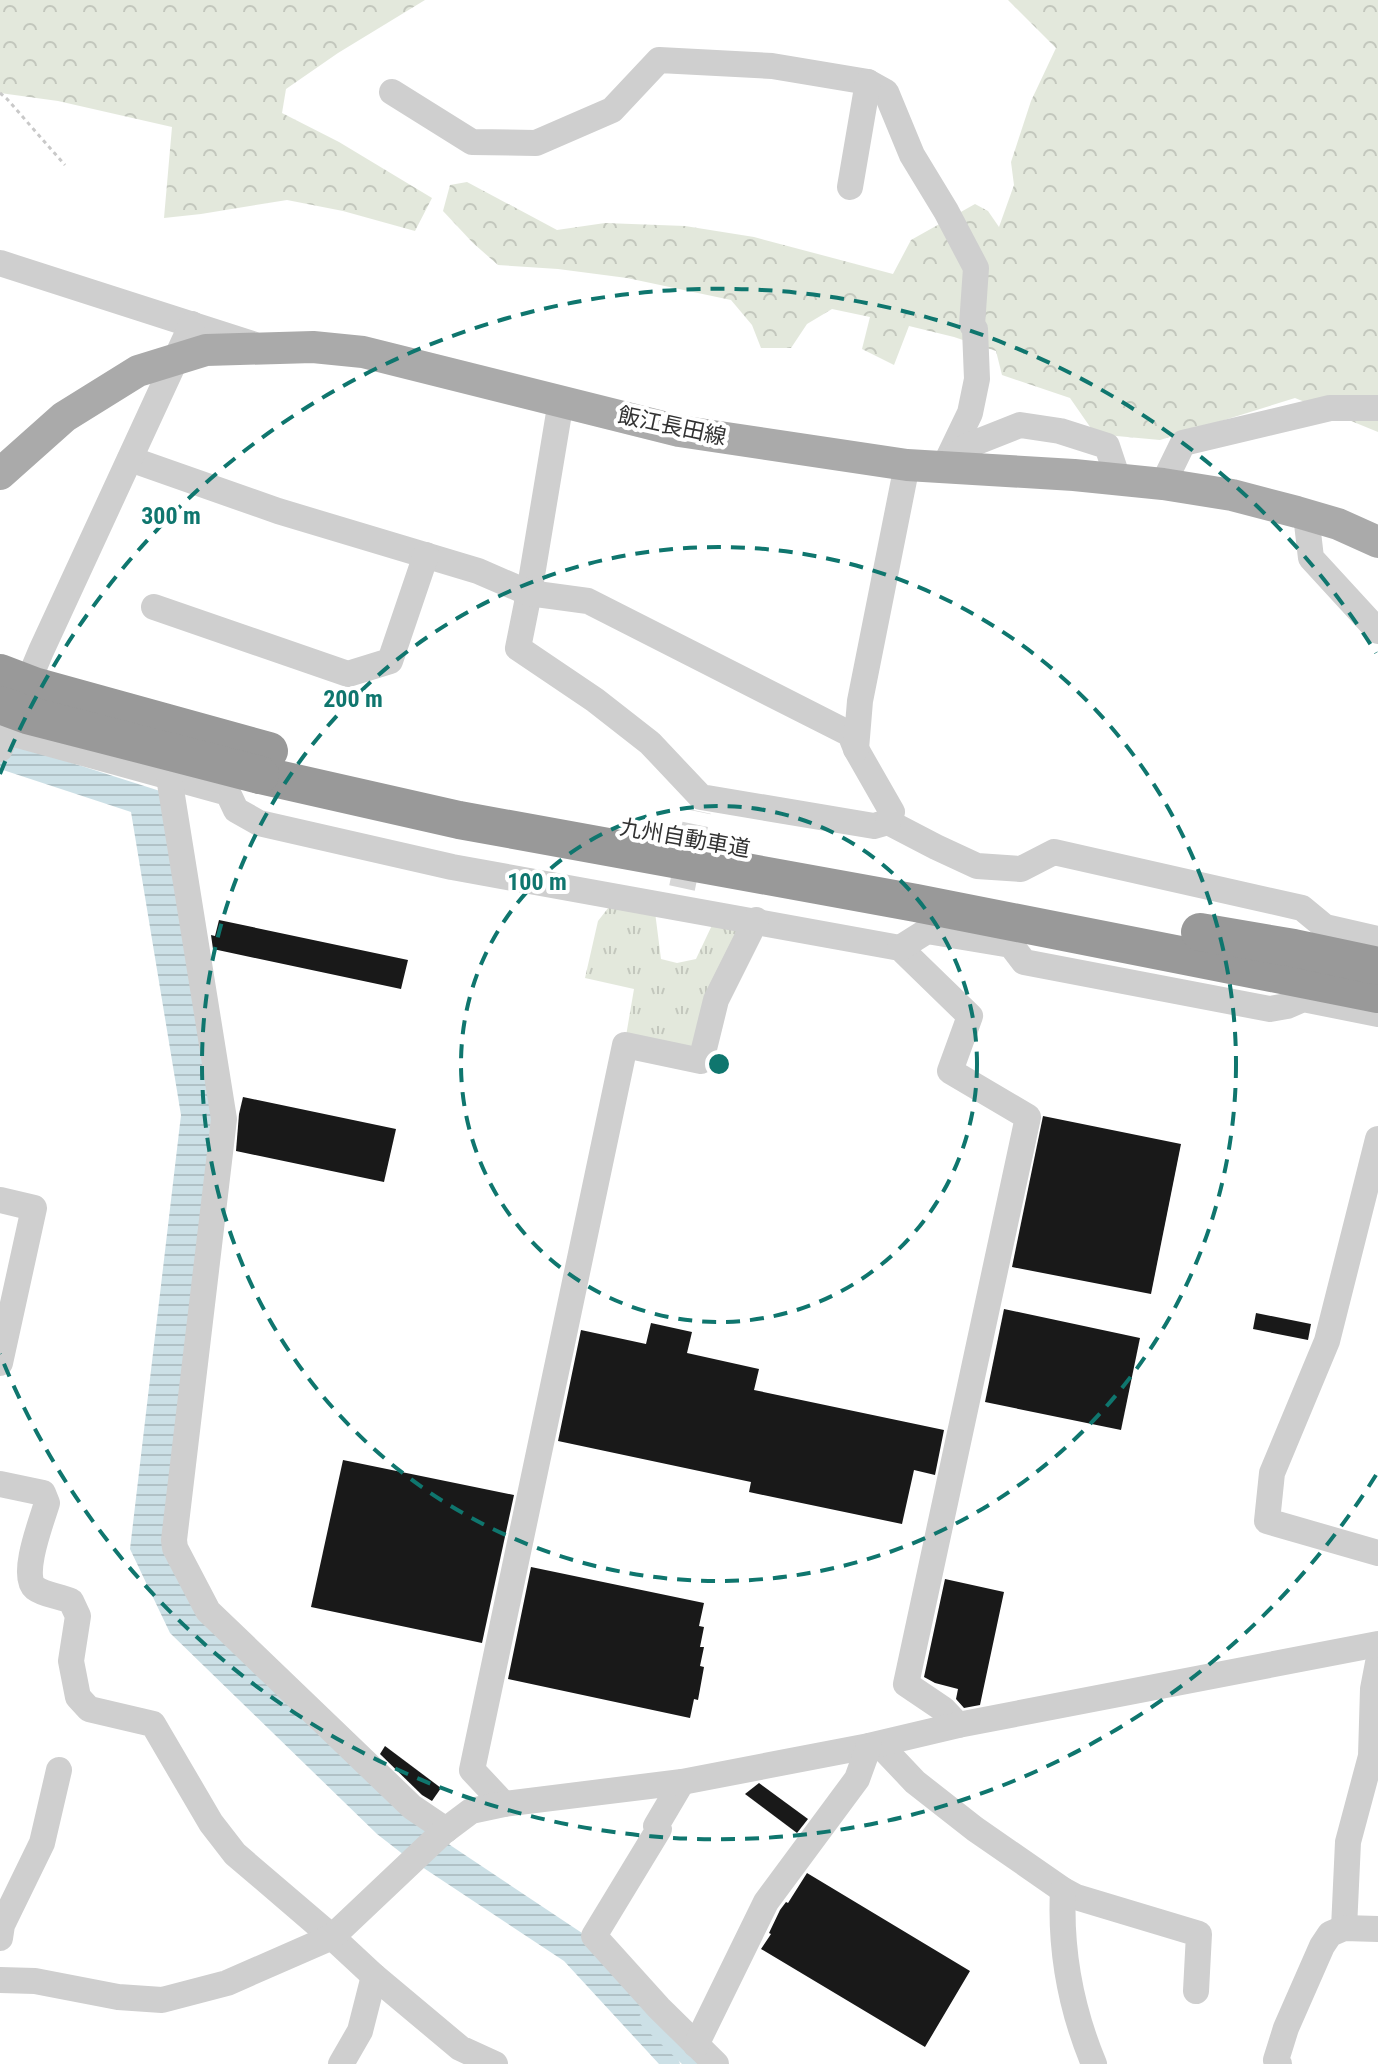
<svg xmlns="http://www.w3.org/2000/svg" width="1378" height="2064" viewBox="0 0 1378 2064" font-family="'Roboto Condensed','Noto Sans JP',sans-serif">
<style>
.grass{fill:url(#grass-tufts)}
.forest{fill:url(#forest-crowns)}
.water{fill:url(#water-rules)}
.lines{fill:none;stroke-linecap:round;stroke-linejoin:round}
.canal{stroke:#cce0e6;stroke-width:18}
.building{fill:#191919}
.minor-tunnel{stroke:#d6d6d6;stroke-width:26;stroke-dasharray:26 13;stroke-linecap:butt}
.path{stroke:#c9c9c9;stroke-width:3;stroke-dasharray:4 4;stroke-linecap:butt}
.minor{stroke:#cfcfcf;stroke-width:26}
.major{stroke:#aaa;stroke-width:32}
.highway{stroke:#999;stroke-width:38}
.highway-bridge{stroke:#999;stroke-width:38}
.ring{fill:none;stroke:#0f766e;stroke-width:4;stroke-dasharray:14 10}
.labels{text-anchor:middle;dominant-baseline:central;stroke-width:8;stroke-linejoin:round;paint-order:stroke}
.street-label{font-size:22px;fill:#323232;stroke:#fff}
.centre{fill:#0f766e;stroke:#fff;stroke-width:4}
.ring-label{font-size:24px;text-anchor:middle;font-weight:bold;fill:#0f766e;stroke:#fff;stroke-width:8;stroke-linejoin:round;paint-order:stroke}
</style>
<defs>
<pattern id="grass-tufts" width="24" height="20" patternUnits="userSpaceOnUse" patternTransform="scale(2)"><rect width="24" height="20" fill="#e3e8dc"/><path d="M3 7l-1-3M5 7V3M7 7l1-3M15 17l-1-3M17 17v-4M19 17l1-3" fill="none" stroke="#c3c7bd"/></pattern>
<pattern id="forest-crowns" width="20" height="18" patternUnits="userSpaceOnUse" patternTransform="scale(2)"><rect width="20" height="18" fill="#e3e8dc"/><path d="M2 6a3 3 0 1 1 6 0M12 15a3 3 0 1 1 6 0" fill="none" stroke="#c3c7bd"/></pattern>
<pattern id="water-rules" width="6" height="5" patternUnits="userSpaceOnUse" patternTransform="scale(2)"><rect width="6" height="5" fill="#cce0e6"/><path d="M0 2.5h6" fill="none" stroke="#b0c1c6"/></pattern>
</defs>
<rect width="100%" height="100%" fill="#fff"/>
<path class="grass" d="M612 903 655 912 661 959 677 963 696 959 714 921 744 926 700 1052 626 1036 634 989 585 978 598 921Z"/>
<g class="forest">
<path d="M0 0H425L338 53 286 89 282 113 339 142 432 198 415 231 343 211 287 200 201 214 164 218 172 127 58 101 0 93Z"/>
<path d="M1008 0H1378V432L1295 398 1160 440 1095 434 1070 398 1002 375 996 351 954 337 909 326 894 365 862 349 870 317 832 309 807 324 791 348H761L752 325 731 300 627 278 558 269 498 265 473 243 443 211 450 185 467 182 557 230 605 223 685 226 754 237 893 274 911 240 975 204 988 211 999 227 1014 185 1011 162 1031 101 1056 48Z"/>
</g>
<path class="water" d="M0 740 160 791 212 1113 164 1545 405 1815 588 1937 670 2026 661 2038 677 2056 680 2064H659L564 1961 404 1855 377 1834 170 1633 130 1549 181 1115 131 812 0 769Z"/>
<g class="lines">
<path class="canal" d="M648 2019 695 2064"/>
</g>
<g class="building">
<path d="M219 920 408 960 401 989 213 949 211 935 215 936Z"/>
<path d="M243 1097 396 1129 384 1182 236 1151 239 1114Z"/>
<path d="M1043 1116 1181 1144 1151 1294 1012 1267Z"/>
<path d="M1004 1309 1140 1338 1121 1430 985 1402Z"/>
<path d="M1256 1313 1311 1324 1308 1340 1253 1329Z"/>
<path d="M651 1323 692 1332 687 1353 759 1369 754 1390 944 1430 935 1475 914 1470 902 1524 749 1492 751 1482 558 1441 581 1330 646 1344Z"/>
<path d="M343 1460 514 1495 482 1643 311 1607Z"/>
<path d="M531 1567 704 1603 699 1626 704 1627 700 1647H704L700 1666 704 1667 698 1700 694 1699 690 1718 508 1679Z"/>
<path d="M945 1579 1004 1592 980 1705 964 1708 956 1699 958 1689 935 1683 924 1677Z"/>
<path d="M385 1746 441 1788 432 1801 422 1795 380 1754Z"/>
<path d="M759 1783 808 1819 797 1833 745 1794Z"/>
<path d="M807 1873 970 1971 925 2047 761 1949 771 1934 769 1933 780 1910 786 1902 788 1903Z"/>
</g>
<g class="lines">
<path class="minor-tunnel" d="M682 888 698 811"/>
<path class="path" d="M0 93 7 99 65 165"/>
<g class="minor">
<path d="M392 92 472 142 536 143 612 110 659 60 772 66 868 82 886 92 912 155 946 211 976 268 972 325 975 329 977 379 970 413 944 467"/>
<path d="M850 187 868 82"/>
<path d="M0 263 252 344"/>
<path d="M561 401 529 593 518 648 595 700 650 743 701 797 874 826 888 822 936 847 977 866 1021 869 1054 852 1302 908 1325 927 1378 939"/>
<path d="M130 459 278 511 478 571 529 593 588 601 850 734 856 749 892 812 888 822"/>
<path d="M947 464 967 446 1020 425 1060 431 1107 446 1118 479"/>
<path d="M1163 484 1183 443 1330 408H1378"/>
<path d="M1306 515 1311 558 1378 631"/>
<path d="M154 607 348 674 390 661 426 555"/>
<path d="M0 730 228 793 236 810 259 823 452 867 900 948 970 1016 950 1071 1028 1117 906 1684 943 1709 958 1725"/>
<path d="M0 749 41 651 192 324"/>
<path d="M856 749 860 701 907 465"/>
<path d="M169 777 224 1119 174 1540 175 1548 208 1611 412 1807 446 1830"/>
<path d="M900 948 927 931 1011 945 1024 962 1270 1009 1287 1006 1303 999 1378 1014"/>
<path d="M1378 1139 1327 1341 1272 1473 1267 1521 1378 1553"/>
<path d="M0 1200 34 1208 0 1363"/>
<path d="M0 1484 43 1493 47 1503C42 1520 20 1576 35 1588 44 1595 60 1596 71 1601L78 1616 71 1661 78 1697 89 1709 153 1724 211 1823 235 1854 332 1937 374 1976 460 2048 495 2064"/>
<path d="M879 1744 915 1782 975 1829 1063 1890 1076 1897 1199 1934 1196 1991"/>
<path d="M682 1782 656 1826 659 1829 594 1936 659 2008 716 2064"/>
<path d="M504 1804 472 1770 625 1045 701 1061 716 1000 756 920"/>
<path d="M1063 1890C1060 1950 1071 2009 1094 2064"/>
<path d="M1344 1928 1348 1842 1371 1756 1373 1689 1378 1663"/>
<path d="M0 1938 2 1925 42 1843 59 1770"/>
<path d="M0 1980 35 1981 118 1997 162 2000 227 1983 332 1937 443 1832 471 1811 504 1804 682 1782 869 1746 958 1725 1378 1644"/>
<path d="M696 2045 766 1902 857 1779 869 1746"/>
<path d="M341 2064 360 2031 374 1976"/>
<path d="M1279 2064 1276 2060 1286 2028 1322 1946 1330 1934 1344 1928 1378 1929"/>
</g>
<path class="major" d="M0 474 64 417 138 371 206 350 313 347 363 352 679 431 907 465 1074 475 1163 484 1232 495 1297 512 1338 524 1378 542"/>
<g class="highway">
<path d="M260 775 459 820 916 903 1378 994"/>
<path d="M1200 932 1294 948 1378 966"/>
</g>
<g class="highway-bridge">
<path d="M0 673 34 686 269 751"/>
<path d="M0 705 27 715 260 775"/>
</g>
</g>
<g class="ring">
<circle cx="719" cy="1064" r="258"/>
<circle cx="719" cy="1064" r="517"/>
<path d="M1376 1475A775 775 0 0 1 0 1354M0 774A775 775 0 0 1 1376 653"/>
</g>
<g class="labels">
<g class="street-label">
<text transform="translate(672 426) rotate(12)">飯江長田線</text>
<text transform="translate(685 838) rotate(10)">九州自動車道</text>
</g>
</g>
<circle cx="719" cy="1064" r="12" class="centre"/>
<g class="ring-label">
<text x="171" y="524">300 m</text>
<text x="353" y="707">200 m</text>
<text x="537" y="890">100 m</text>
</g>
</svg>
